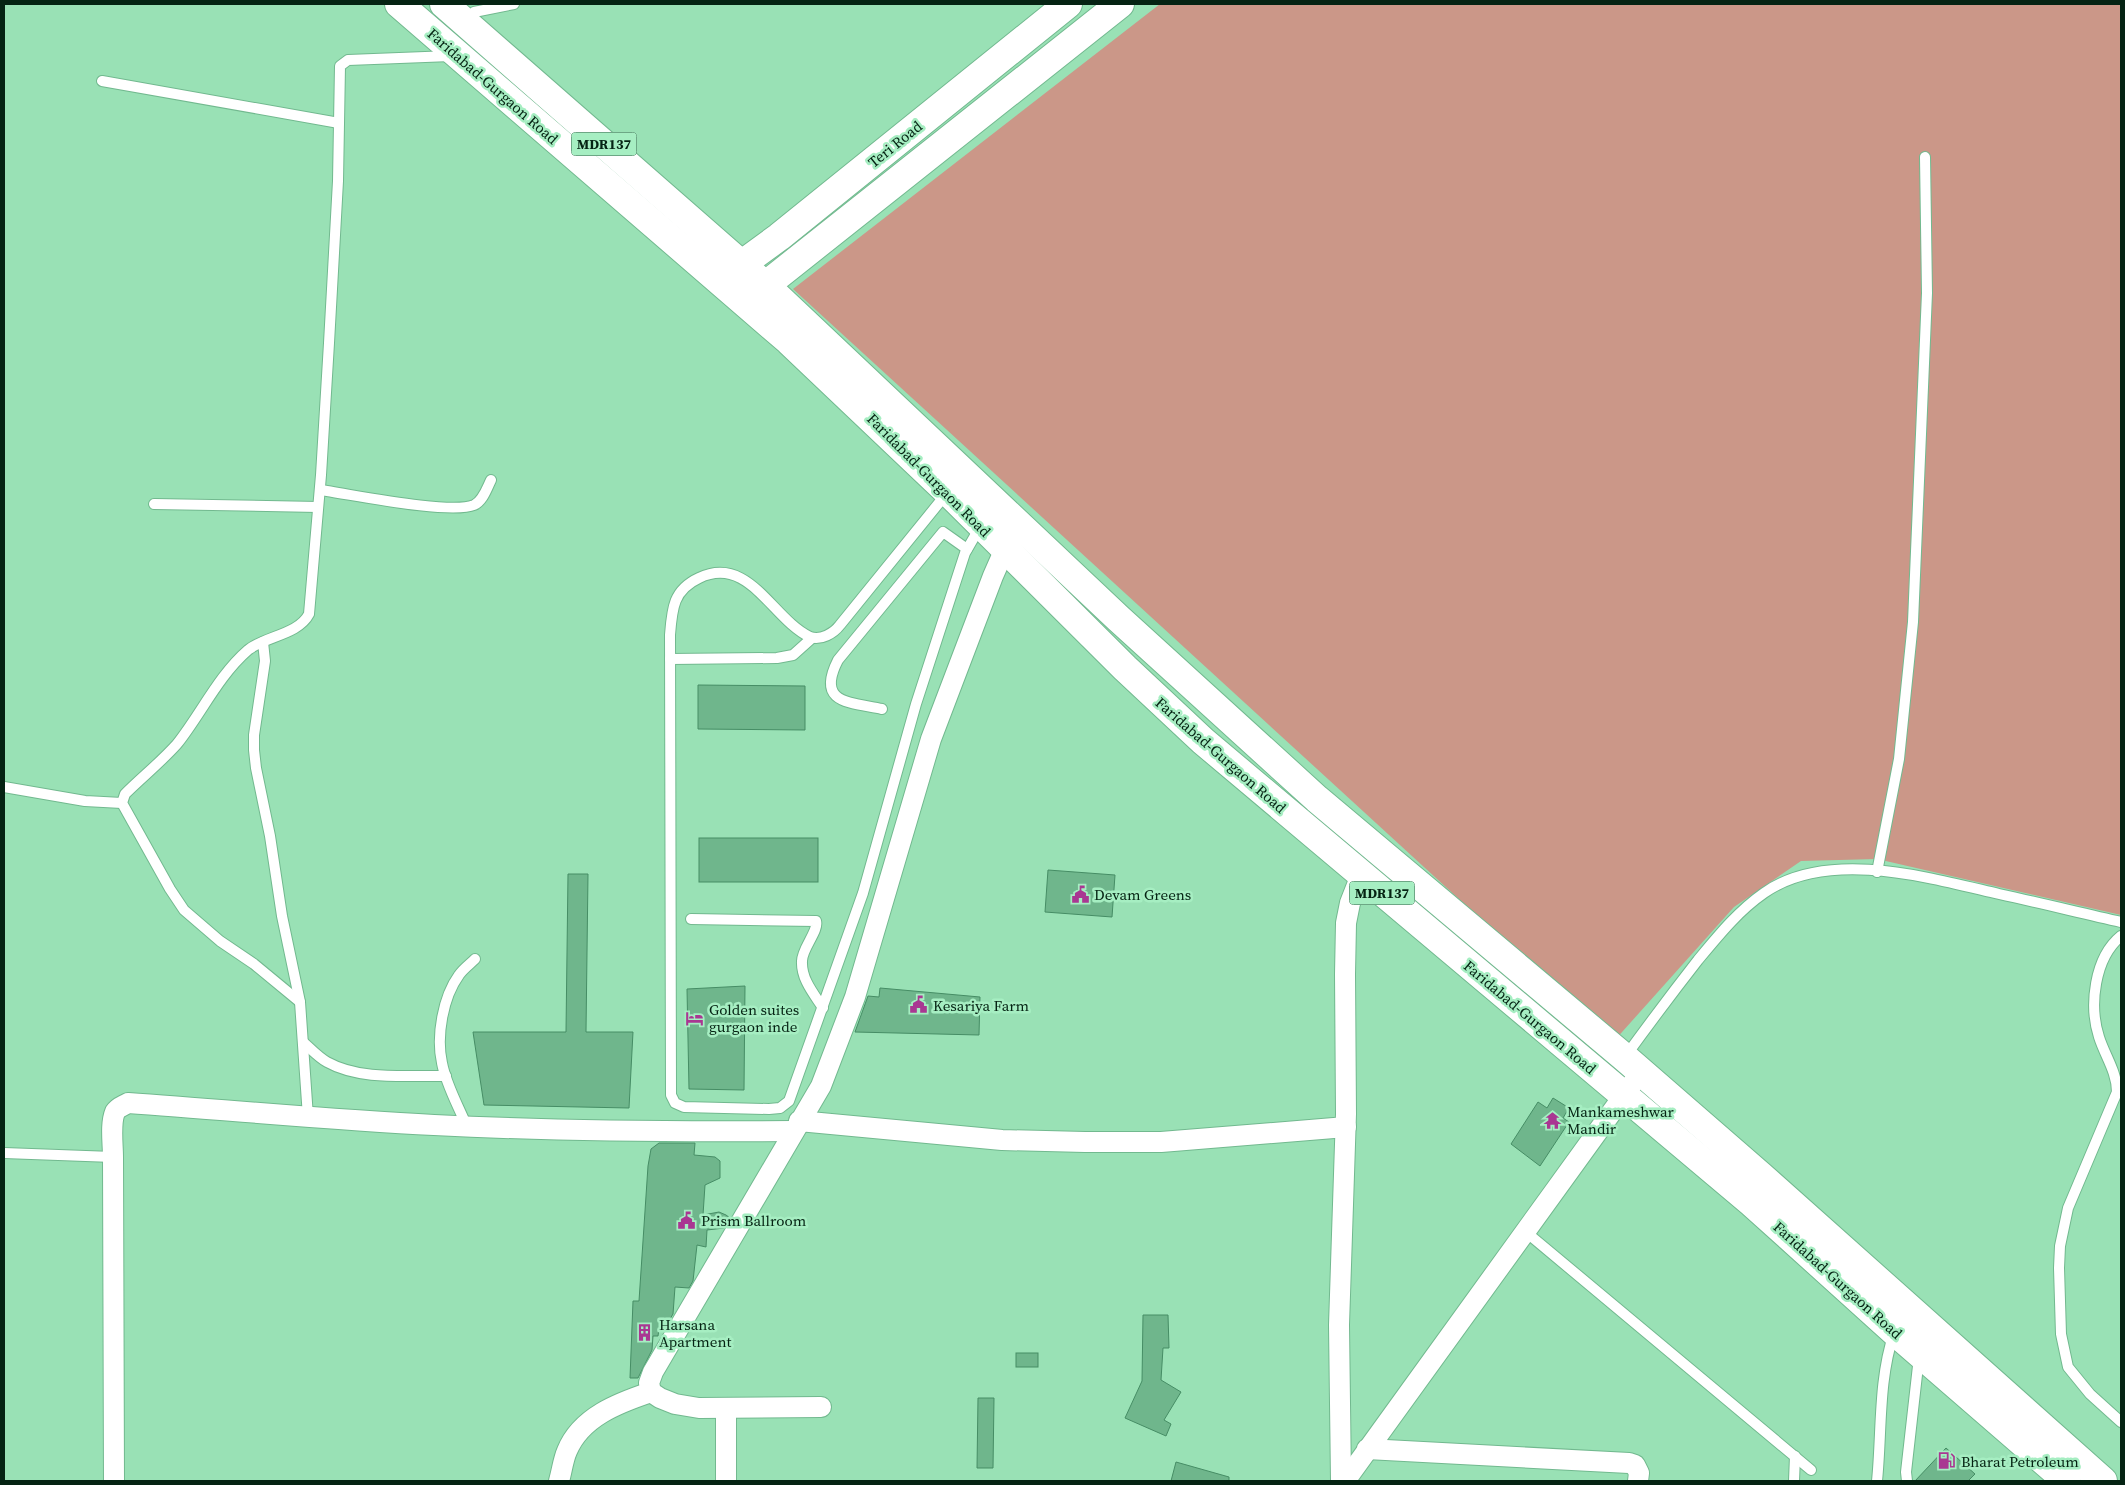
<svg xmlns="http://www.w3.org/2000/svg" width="2125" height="1485" viewBox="0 0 2125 1485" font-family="'Source Serif 4',serif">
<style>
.green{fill:#cb9788}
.building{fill:#6fb68c;stroke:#468d65}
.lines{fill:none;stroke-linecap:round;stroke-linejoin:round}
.lane-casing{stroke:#72b98f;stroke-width:12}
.street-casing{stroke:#72b98f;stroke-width:22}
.secondary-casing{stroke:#72b98f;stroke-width:30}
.primary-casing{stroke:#72b98f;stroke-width:30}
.lane{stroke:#fff;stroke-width:10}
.street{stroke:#fff;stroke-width:20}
.secondary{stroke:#fff;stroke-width:28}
.primary{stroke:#fff;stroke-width:28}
.labels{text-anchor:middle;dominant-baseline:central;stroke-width:5;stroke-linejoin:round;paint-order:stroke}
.shield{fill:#a6eec2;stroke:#356048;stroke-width:1}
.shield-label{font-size:14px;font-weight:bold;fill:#052313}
.street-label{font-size:15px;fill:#052313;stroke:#a6eec2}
.poi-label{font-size:15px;fill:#052313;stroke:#a6eec2;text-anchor:start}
</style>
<rect width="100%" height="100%" fill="#99e1b5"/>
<path class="green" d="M1160 4H2121V915L1877 859 1801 861 1734 907 1614 1041 793 289Z"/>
<g class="building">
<path d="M698 685 805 686V730L698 729Z"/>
<rect x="699" y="838" width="119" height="44"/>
<path d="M1048 870 1115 875 1112 917 1045 912Z"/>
<path d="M568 874H588L586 1032H633L629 1108 484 1105 473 1032H566Z"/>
<path d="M745 986 744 1090 689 1089 687 989Z"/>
<path d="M880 988 980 997 979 1035 855 1032 868 996 879 997Z"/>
<path d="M1553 1098 1569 1108 1563 1118 1569 1122 1540 1166 1511 1144 1538 1102 1547 1108Z"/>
<path d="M659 1143H695L694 1155 715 1157 720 1161V1178L705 1185 703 1215 719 1212 726 1215 730 1218 724 1228 707 1230 706 1247 697 1245 693 1281 689 1288 675 1287 673 1314 664 1329H659L658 1336H653L652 1350 638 1378H630L633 1301H639L648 1166 651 1149Z"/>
<path d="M1143 1315H1168L1169 1348H1163L1161 1380 1181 1392 1164 1420 1171 1424 1166 1436 1125 1418 1142 1381Z"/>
<rect x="1016" y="1353" width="22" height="14"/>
<path d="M978 1398H994L993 1468H977Z"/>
<path d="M1946 1448 1975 1474 1968 1481H1915Z"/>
<path d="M1176 1462 1229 1477V1481H1171Z"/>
</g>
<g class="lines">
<defs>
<g id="lane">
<path d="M474 12 514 4"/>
<path d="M102 81 339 123"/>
<path d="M320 490C350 494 450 515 474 505 483 501 487 488 491 480"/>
<path d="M947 493 840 625C834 633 821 641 810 637 772 619 749 554 699 578 673 590 672 609 670 635L671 1095 675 1103 684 1107 769 1109 780 1108 789 1101 863 893 916 704 965 553 980 527"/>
<path d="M154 504 318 507"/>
<path d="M263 642 265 661 254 735V750L256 768 270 836 282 916 300 1002 308 1117"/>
<path d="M670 659 777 658 793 655 812 638"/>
<path d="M882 709C848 702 816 703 838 660L943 532 967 549"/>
<path d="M4 787 85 801 122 803"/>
<path d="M1877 872 1899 759 1913 622 1927 293 1925 157"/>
<path d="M691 919 816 921C819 931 802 948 802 961 801 979 814 994 823 1008"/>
<path d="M2121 936C2094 958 2089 1006 2099 1037 2105 1056 2117 1072 2117 1092L2068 1208 2060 1246 2059 1268 2061 1334 2068 1367 2090 1394 2121 1422"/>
<path d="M300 1002 254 964 220 941 184 910 170 889 122 803 125 794C142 777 161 762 177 744 201 714 218 676 248 650 265 636 298 635 309 614L321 475 329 343 338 181 340 66 348 60 451 56"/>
<path d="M303 1042C310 1048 318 1057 327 1062 361 1081 408 1075 446 1076"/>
<path d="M1625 1057C1649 1024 1673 992 1698 960 1718 936 1738 911 1764 893 1828 848 1930 878 1999 894 2040 903 2081 913 2121 922"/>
<path d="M467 1127C459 1107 446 1085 442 1063 436 1036 443 997 459 975 463 969 470 964 475 959"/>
<path d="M4 1153 113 1157"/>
<path d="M1526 1232 1811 1470"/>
<path d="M1794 1481 1795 1456"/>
<path d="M1877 1481C1882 1432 1878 1381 1894 1333"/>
<path d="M1907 1481 1906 1472 1919 1357"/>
</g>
<g id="street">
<path d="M799 1121 1002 1140 1085 1142H1161L1346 1127"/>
<path d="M821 1407 699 1408 675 1404 660 1398 651 1392 649 1383 653 1372 821 1086 855 997 931 739 993 576 1004 551"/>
<path d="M726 1408V1481"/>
<path d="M1367 1449 1629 1463 1635 1465 1639 1473 1638 1481"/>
<path d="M114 1481 113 1157C113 1144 110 1124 115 1112 118 1107 123 1106 128 1103 230 1110 332 1120 434 1125 554 1131 673 1132 793 1131"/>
<path d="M559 1481C562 1471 563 1460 567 1451 581 1417 618 1403 651 1392"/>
<path d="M1341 1481 1339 1325 1346 1114 1345 974 1346 923 1350 903 1361 875"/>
<path d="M1345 1481 1640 1073"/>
</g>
<g id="secondary">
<path d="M723 278 779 237 1068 4"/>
<path d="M747 300 1120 4"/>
</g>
<g id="primary">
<path d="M399 4 789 341 948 492 1125 668 1203 741 1752 1203 1895 1332 2067 1481"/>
<path d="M444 4 765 285 1118 618 1317 799 1624 1057 1761 1176 2103 1481"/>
</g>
</defs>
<use href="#lane" class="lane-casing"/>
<use href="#street" class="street-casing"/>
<use href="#secondary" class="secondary-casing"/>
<use href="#primary" class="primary-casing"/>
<use href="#lane" class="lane"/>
<use href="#street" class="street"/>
<use href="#secondary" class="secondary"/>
<use href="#primary" class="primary"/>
</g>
<defs>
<symbol id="civic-bare" viewBox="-9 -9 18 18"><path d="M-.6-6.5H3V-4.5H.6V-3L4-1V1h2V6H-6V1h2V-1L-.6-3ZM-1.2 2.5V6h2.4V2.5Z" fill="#a93792" stroke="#a6eec2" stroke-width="2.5" paint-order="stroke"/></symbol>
<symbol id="hotel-bare" viewBox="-9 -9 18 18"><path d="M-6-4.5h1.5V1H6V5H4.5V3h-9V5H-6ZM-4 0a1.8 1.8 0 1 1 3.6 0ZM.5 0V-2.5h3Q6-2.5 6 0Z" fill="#a93792" stroke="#a6eec2" stroke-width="2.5" paint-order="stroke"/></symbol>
<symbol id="temple-bare" viewBox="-9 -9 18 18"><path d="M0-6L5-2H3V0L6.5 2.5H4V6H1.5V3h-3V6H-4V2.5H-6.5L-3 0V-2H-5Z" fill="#a93792" stroke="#a6eec2" stroke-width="2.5" paint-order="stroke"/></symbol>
<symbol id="building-bare" viewBox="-9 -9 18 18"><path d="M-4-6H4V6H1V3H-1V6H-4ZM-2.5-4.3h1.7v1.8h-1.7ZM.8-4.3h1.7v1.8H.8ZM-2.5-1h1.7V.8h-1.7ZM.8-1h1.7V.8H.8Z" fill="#a93792" stroke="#a6eec2" stroke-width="2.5" paint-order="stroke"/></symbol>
<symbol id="fuel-bare" viewBox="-9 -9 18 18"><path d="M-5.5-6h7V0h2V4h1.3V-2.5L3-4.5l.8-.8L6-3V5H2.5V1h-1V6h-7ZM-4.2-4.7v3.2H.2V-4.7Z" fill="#a93792" stroke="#a6eec2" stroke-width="2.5" paint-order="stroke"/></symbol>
</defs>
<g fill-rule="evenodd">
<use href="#civic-bare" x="1068" y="882" width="25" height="25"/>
<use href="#civic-bare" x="906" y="992" width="25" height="25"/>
<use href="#hotel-bare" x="682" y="1006" width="25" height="25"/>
<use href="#temple-bare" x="1540" y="1108" width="25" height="25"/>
<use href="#civic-bare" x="674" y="1208" width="25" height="25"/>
<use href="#building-bare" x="632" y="1320" width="25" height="25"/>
<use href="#fuel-bare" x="1934" y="1448" width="25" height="25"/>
</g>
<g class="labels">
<g class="shield">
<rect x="571.5" y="132.5" width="65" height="23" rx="4"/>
<rect x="1349.5" y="881.5" width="65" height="23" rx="4"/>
</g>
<g class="shield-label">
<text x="604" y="144">MDR137</text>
<text x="1382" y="893">MDR137</text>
</g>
<g class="street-label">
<text transform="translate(493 86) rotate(41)">Faridabad-Gurgaon Road</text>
<text transform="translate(895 144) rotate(-39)">Teri Road</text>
<text transform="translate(929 475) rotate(45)">Faridabad-Gurgaon Road</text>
<text transform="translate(1221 755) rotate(41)">Faridabad-Gurgaon Road</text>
<text transform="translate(1530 1017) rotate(40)">Faridabad-Gurgaon Road</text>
<text transform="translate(1838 1280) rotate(42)">Faridabad-Gurgaon Road</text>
</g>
<g class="poi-label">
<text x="1094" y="894">Devam Greens</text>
<text x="933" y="1005">Kesariya Farm</text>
<text x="709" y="1009">Golden suites<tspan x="709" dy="17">gurgaon inde</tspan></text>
<text x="1567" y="1111">Mankameshwar<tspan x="1567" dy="17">Mandir</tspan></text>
<text x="701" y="1220">Prism Ballroom</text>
<text x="659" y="1324">Harsana<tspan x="659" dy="17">Apartment</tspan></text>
<text x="1961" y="1461">Bharat Petroleum</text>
</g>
</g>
<rect width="2125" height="1485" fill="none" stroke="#052313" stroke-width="10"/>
</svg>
